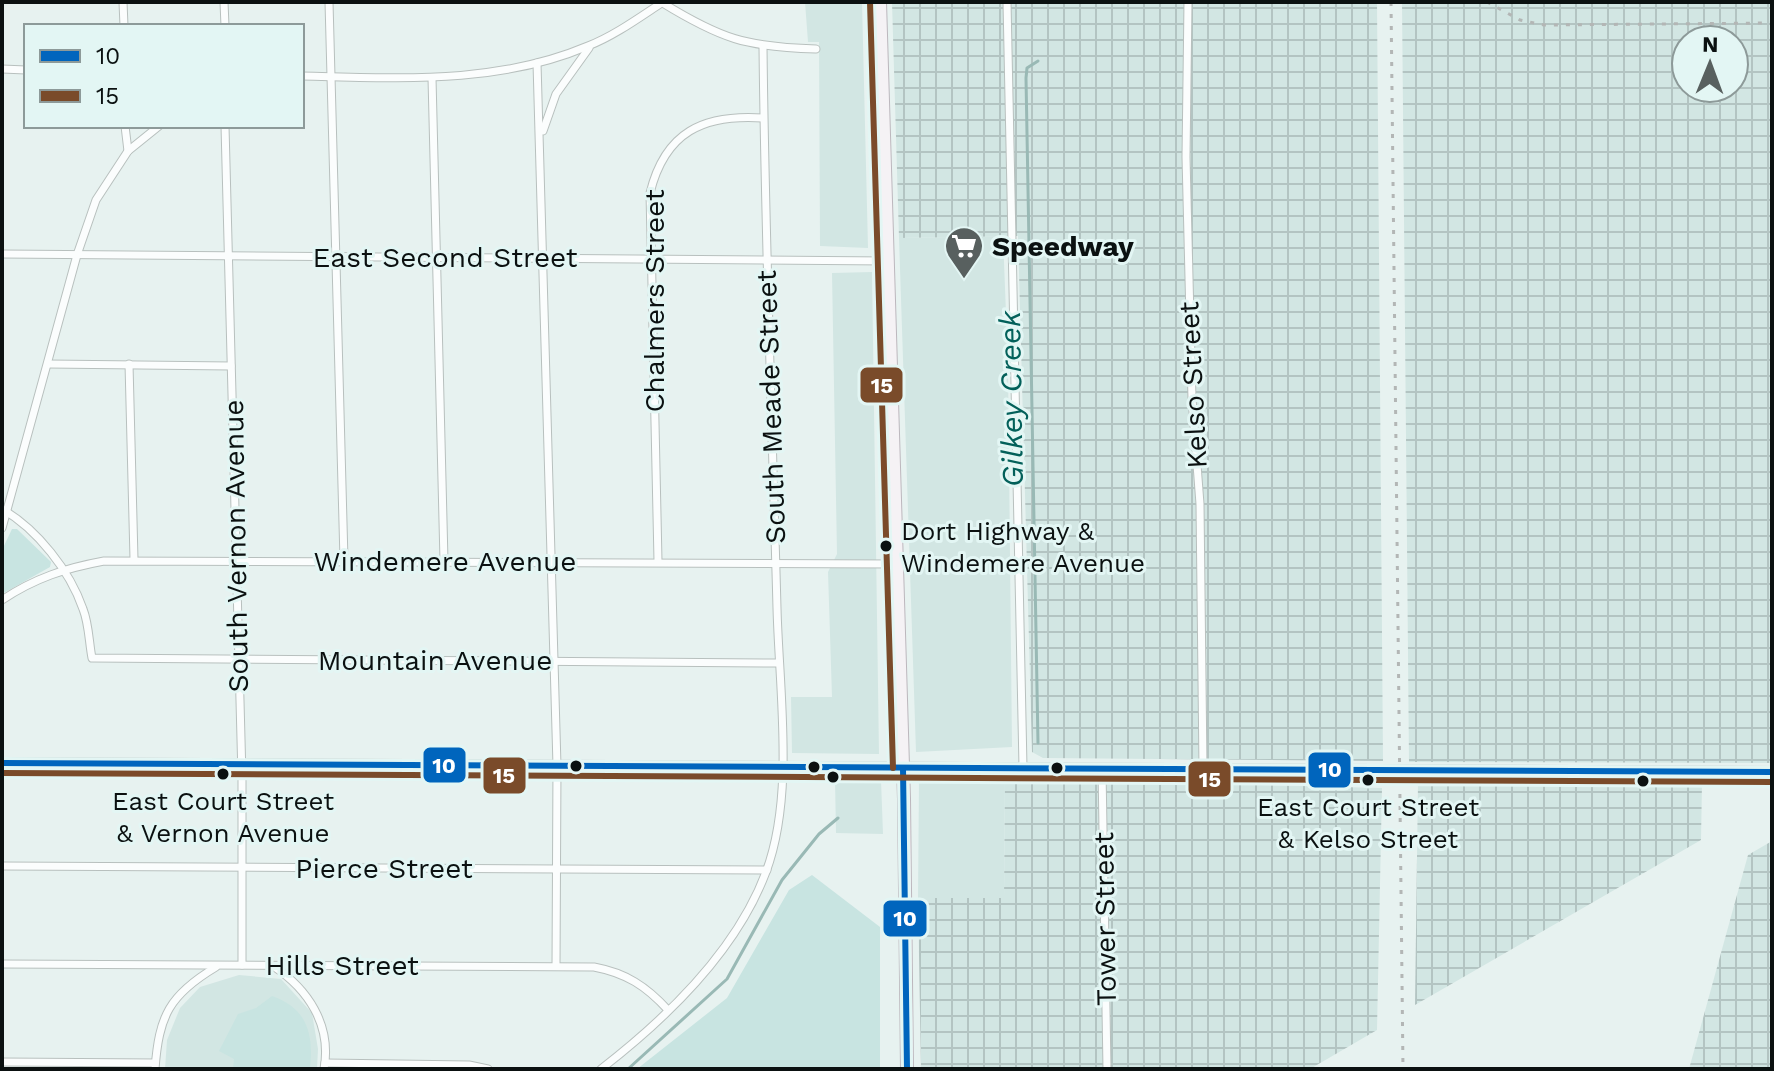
<svg xmlns="http://www.w3.org/2000/svg" width="1774" height="1071" viewBox="0 0 1774 1071" font-family="'Work Sans',sans-serif">
<style>
.built{fill:#d2e6e3}
.industrial{fill:url(#industrial-grid);fill-rule:evenodd}
.green{fill:#c8e4e1}
.lines{fill:none;stroke-linecap:round;stroke-linejoin:round}
.stream{stroke:#99b9b5;stroke-width:3}
.street-casing{stroke:#b8c0be;stroke-width:9}
.secondary-casing{stroke:#b8c0be;stroke-width:12}
.primary-casing{stroke:#bcb7bd;stroke-width:14}
.street{stroke:#fbfdfd;stroke-width:7}
.secondary{stroke:#f9f7f9;stroke-width:10}
.primary{stroke:#f5f2f5;stroke-width:12}
.rail{stroke:#b3b6b5;stroke-width:3;stroke-dasharray:4 8;stroke-linecap:butt}
.bus-1-casing{stroke:#e3f6f4;stroke-width:12}
.bus-2-casing{stroke:#e3f6f4;stroke-width:12}
.bus-1{stroke:#0065bd;stroke-width:6}
.bus-2{stroke:#7a4b2a;stroke-width:6}
.bus-dot{fill:#0b1111;stroke:#e3f6f4;stroke-width:3}
.labels{text-anchor:middle;dominant-baseline:central;stroke-width:6;stroke-linejoin:round;paint-order:stroke}
.bus-label{font-size:26px;fill:#0b1111;stroke:#e3f6f4}
.poi-label{font-size:28px;font-weight:bold;fill:#0b1111;stroke:#e3f6f4;text-anchor:start}
.street-label{font-size:28px;fill:#0b1111;stroke:#e3f6f4}
.water-label{font-size:30px;font-style:italic;fill:#03605a;stroke:#e3f6f4}
.line-badge{stroke:#e3f6f4;stroke-width:3}
.badge-label{font-size:22px;text-anchor:middle;font-weight:bold;fill:#fff}
</style>
<defs>
<pattern id="industrial-grid" width="8" height="8" patternUnits="userSpaceOnUse" patternTransform="scale(2)"><rect width="8" height="8" fill="#d2e6e3"/><path d="M0 4h8M4 0v8" fill="none" stroke="#b3c4c2"/></pattern>
</defs>
<rect width="100%" height="100%" fill="#e7f2f0"/>
<g class="built">
<path d="M805 2H862L868 248 820 246 819 42H808Z"/>
<path d="M1003 236 1008 365 1012 747 916 752 899 238Z"/>
<path d="M872 272 879 754 792 753 791 697H832L828 572 837 554 832 273Z"/>
<path d="M919 779H1005L1004 898H918Z"/>
<path d="M835 780H881L883 834 836 833Z"/>
<path d="M239 975 281 979 312 1013 318 1049 317 1069H165L167 1040 180 1008 200 987Z"/>
</g>
<g class="industrial">
<path d="M892 2H1377L1383 761 1043 758 1032 752 1018 236 899 238Z"/>
<path d="M1402 2H1772V763L1409 762ZM1686 40H1734V88H1686Z"/>
<path d="M1005 779 1382 788 1377 1030 1310 1069H921L918 898H1004Z"/>
<path d="M1418 783H1702L1701 840 1415 1005Z"/>
<path d="M1772 841V1069H1689L1748 855Z"/>
</g>
<g class="green">
<path d="M12 529H17L51 562 50 567 2 594V550Z"/>
<path d="M812 875 880 927V1069H637L727 998 789 890Z"/>
<path d="M272 996C307 1008 314 1034 310 1069H233L234 1059 219 1051 238 1014 256 1008Z"/>
</g>
<g class="lines">
<g class="stream">
<path d="M1038 743 1026 78 1027 68 1038 61"/>
<path d="M628 1069 727 979 782 880 819 834 838 818"/>
</g>
<defs>
<g id="street">
<path d="M123 2 124 26"/>
<path d="M224 2 225 26"/>
<path d="M329 2 344 560"/>
<path d="M661 2C721 39 746 47 816 49"/>
<path d="M1007 2 1023 767"/>
<path d="M1188 2 1186 157 1192 399 1200 504 1203 768"/>
<path d="M537 63 557 766 556 966"/>
<path d="M2 69 26 70"/>
<path d="M302 76C399 78 496 85 588 46 614 36 640 17 663 2"/>
<path d="M432 78 444 561"/>
<path d="M125 126 128 151"/>
<path d="M225 126 242 777V965"/>
<path d="M543 131 556 94 589 48"/>
<path d="M2 254 888 261"/>
<path d="M48 364 231 366"/>
<path d="M129 364 134 559"/>
<path d="M2 509C37 529 70 571 83 609 89 624 89 643 92 658L778 663"/>
<path d="M2 528 77 255 96 200 128 151 159 126"/>
<path d="M658 561 650 193C665 132 703 114 763 118"/>
<path d="M2 600C35 578 66 568 104 561L896 564"/>
<path d="M1102 769 1107 1069"/>
<path d="M2 866 767 870"/>
<path d="M2 964 594 967C626 973 646 986 668 1010"/>
<path d="M273 966C308 989 332 1025 324 1069"/>
<path d="M2 1062 155 1063"/>
<path d="M325 1063 469 1065 488 1069"/>
<path d="M155 1069C159 1016 169 995 216 967"/>
<path d="M601 1069C667 1018 736 952 766 872 795 795 779 690 777 608 772 421 765 234 763 47"/>
</g>
<path id="secondary" d="M2 763 1772 772"/>
<path id="primary" d="M880 2 904 799 907 1069"/>
</defs>
<use href="#street" class="street-casing"/>
<use href="#secondary" class="secondary-casing"/>
<use href="#primary" class="primary-casing"/>
<use href="#street" class="street"/>
<use href="#secondary" class="secondary"/>
<use href="#primary" class="primary"/>
<g class="rail">
<path d="M1391 2 1403 1069"/>
<path d="M1487 2 1520 20 1544 25 1772 23"/>
</g>
<defs>
<g id="bus-1">
<path d="M2 763 1772 772"/>
<path d="M903 768 907 1069"/>
</g>
<g id="bus-2">
<path d="M870 2 893 768"/>
<path d="M2 773 1772 782"/>
</g>
</defs>
<use href="#bus-1" class="bus-1-casing"/>
<use href="#bus-2" class="bus-2-casing"/>
<use href="#bus-1" class="bus-1"/>
<use href="#bus-2" class="bus-2"/>
</g>
<defs>
<symbol id="supermarket-pin" viewBox="-11 -11 22 30"><path d="M0 17L-7.5 6A9.5 9.5 0 1 1 7.5 6Z" fill="#58605f" stroke="#e3f6f4"/><path d="M-6-5.5h2.5l.6 2H6L4.5 2H-2.5L-4.4-4H-6ZM-1.5 3.2a1.3 1.3 0 1 0 .1 0ZM3 3.2a1.3 1.3 0 1 0 .1 0Z" fill="#fff"/></symbol>
</defs>
<g fill-rule="evenodd">
<use href="#supermarket-pin" x="942" y="224" width="44" height="60"/>
</g>
<g class="bus-dot">
<circle cx="886" cy="546" r="7"/>
<circle cx="576" cy="766" r="7"/>
<circle cx="814" cy="767" r="7"/>
<circle cx="1057" cy="768" r="7"/>
<circle cx="223" cy="774" r="7"/>
<circle cx="833" cy="777" r="7"/>
<circle cx="1368" cy="780" r="7"/>
<circle cx="1643" cy="781" r="7"/>
</g>
<g class="labels">
<g class="bus-label">
<text x="901" y="531" text-anchor="start">Dort Highway &amp;<tspan x="901" dy="32">Windemere Avenue</tspan></text>
<text x="223" y="801">East Court Street<tspan x="223" dy="32">&amp; Vernon Avenue</tspan></text>
<text x="1368" y="807">East Court Street<tspan x="1368" dy="32">&amp; Kelso Street</tspan></text>
</g>
<g class="poi-label">
<text x="992" y="246">Speedway</text>
</g>
<g class="street-label">
<text x="445" y="257">East Second Street</text>
<text transform="translate(654 301) rotate(-90)">Chalmers Street</text>
<text transform="translate(1193 385) rotate(-93)">Kelso Street</text>
<text transform="translate(771 407) rotate(-92)">South Meade Street</text>
<text transform="translate(236 546) rotate(-91)">South Vernon Avenue</text>
<text x="445" y="561">Windemere Avenue</text>
<text x="435" y="660">Mountain Avenue</text>
<text x="384" y="868">Pierce Street</text>
<text transform="translate(1105 919) rotate(-91)">Tower Street</text>
<text x="342" y="965">Hills Street</text>
</g>
<g class="water-label">
<text transform="translate(1011 399) rotate(-91)">Gilkey Creek</text>
</g>
</g>
<g class="line-badge">
<rect x="859" y="366" width="45" height="38" rx="8" fill="#7a4b2a"/>
<rect x="422" y="746" width="45" height="38" rx="8" fill="#0065bd"/>
<rect x="1307" y="751" width="45" height="38" rx="8" fill="#0065bd"/>
<rect x="482" y="756" width="45" height="39" rx="8" fill="#7a4b2a"/>
<rect x="1187" y="760" width="45" height="38" rx="8" fill="#7a4b2a"/>
<rect x="882" y="899" width="46" height="39" rx="8" fill="#0065bd"/>
</g>
<g class="badge-label">
<text x="882" y="393">15</text>
<text x="444" y="773">10</text>
<text x="1330" y="777">10</text>
<text x="504" y="783">15</text>
<text x="1210" y="787">15</text>
<text x="905" y="926">10</text>
</g>
<rect width="1774" height="1071" fill="none" stroke="#0b1111" stroke-width="8"/>
<rect x="24" y="24" width="280" height="104" fill="#e3f6f4" stroke="#8d9a99" stroke-width="2"/>
<rect x="40" y="50" width="40" height="12" fill="#0065bd" stroke="#8d9a99" stroke-width="2"/>
<text x="96" y="64" font-size="24" fill="#0b1111">10</text>
<rect x="40" y="90" width="40" height="12" fill="#7a4b2a" stroke="#8d9a99" stroke-width="2"/>
<text x="96" y="104" font-size="24" fill="#0b1111">15</text>
<g transform="translate(1710 64) rotate(1)"><circle r="38" fill="#e3f6f4" stroke="#8d9a99" stroke-width="2"/>
<path d="M0-6L14 30L0 20L-14 30Z" fill="#58605f"/>
<text y="-12" font-size="22" font-weight="bold" text-anchor="middle" fill="#0b1111">N</text>
</g>
</svg>
